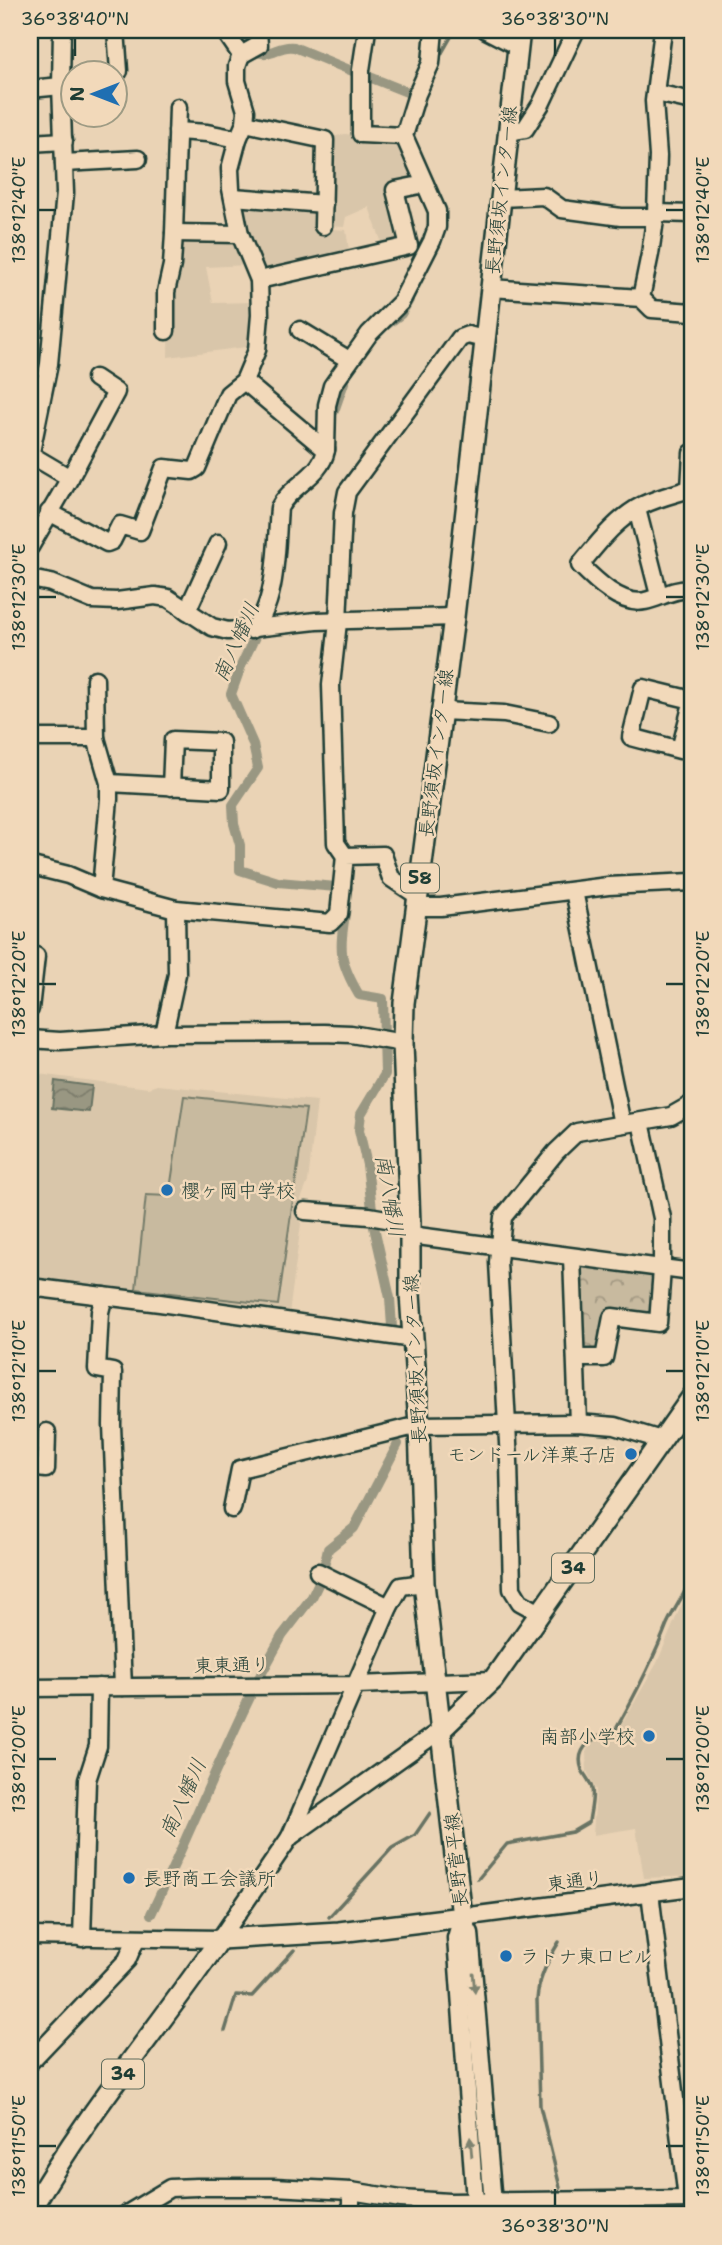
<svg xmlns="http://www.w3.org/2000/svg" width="722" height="2245" viewBox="0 0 722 2245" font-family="'Shantell Sans','Klee One',sans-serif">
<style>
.built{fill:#d9c6aa}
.forest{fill:url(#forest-crowns);stroke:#747c6a;stroke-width:2}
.pitch{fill:#c8ba9f;stroke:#747c6a;stroke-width:2}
.water{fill:url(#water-waves);stroke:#687363;stroke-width:2}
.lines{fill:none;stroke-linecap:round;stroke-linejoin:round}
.stream{stroke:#687363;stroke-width:3.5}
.canal{stroke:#999782;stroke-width:10}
.minor-casing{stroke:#1f3d34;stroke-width:21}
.major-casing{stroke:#1f3d34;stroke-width:24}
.minor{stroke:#f2d9ba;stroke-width:16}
.major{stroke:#f2d9ba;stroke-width:19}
.oneway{fill:#7e8370}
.ticks{fill:none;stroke:#1f3d34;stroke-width:2.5}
.poi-dot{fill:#1f6fb2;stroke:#f2d9ba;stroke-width:2.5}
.labels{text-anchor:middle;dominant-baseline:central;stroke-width:5;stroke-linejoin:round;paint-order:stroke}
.shield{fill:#f2d9ba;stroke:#5e6c5c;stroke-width:2}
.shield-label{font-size:18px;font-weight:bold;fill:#1f3d34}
.street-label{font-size:19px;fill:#1f3d34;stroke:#f2d9ba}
.poi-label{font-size:19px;fill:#1f3d34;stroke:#f2d9ba;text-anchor:start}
.water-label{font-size:21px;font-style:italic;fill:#374f44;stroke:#f2d9ba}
.neatline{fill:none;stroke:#1f3d34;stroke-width:2.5}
.ticks-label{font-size:18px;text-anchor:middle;fill:#1f3d34}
</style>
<defs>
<pattern id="forest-crowns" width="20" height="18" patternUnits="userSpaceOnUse" patternTransform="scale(1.75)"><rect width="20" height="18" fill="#c8ba9f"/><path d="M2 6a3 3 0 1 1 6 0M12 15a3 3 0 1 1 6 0" fill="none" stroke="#a29882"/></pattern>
<pattern id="water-waves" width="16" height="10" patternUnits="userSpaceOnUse" patternTransform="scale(1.75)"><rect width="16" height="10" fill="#999782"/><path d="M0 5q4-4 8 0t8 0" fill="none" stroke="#7c7c6b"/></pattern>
</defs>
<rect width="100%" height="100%" fill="#ead3b5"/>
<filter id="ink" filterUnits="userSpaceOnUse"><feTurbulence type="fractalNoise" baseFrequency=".0143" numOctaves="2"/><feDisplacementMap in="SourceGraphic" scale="14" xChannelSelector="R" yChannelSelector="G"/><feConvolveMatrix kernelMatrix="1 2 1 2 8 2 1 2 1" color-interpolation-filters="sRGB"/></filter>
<g filter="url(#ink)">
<g class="built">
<path d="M345 134 401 140 416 180 391 185 404 243 384 249 369 207 346 217 344 227 325 226 328 138Z"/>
<path d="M237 201 319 207 320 228 346 230 350 257 262 276 245 237Z"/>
<path d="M176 236 238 238 248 265 206 267 213 303 255 302 254 346 168 357 169 292Z"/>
<path d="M30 1073 148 1088 157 1085 317 1101 308 1182 301 1199 300 1215 302 1216 289 1314 30 1282Z"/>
<path d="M692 1589V1876L644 1878 636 1828 593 1835 596 1790 587 1771 586 1752 592 1741 618 1731 657 1663 680 1608Z"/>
</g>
<path class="forest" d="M576 1263 658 1273 654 1317 608 1311 601 1353H578Z"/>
<path class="pitch" d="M184 1096 306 1109 278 1305 136 1289 146 1195 169 1196Z"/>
<path class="water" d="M55 1081 92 1086 89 1112 52 1108Z"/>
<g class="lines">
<g class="stream">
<path d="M439 58 455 30"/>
<path d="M478 1879 507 1844 572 1832 589 1822C590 1812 594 1799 592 1789 591 1782 585 1776 582 1770 573 1745 598 1736 616 1729 635 1695 653 1661 667 1624 675 1607 686 1593 692 1575"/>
<path d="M329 1917 392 1848 415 1835 430 1813"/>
<path d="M559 1942C549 1958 538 1981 537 2000L540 2106 560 2187"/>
<path d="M225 2031 236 1995 252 1996 294 1950"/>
</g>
<g class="canal">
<path d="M249 43 250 30"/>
<path d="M257 52C271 57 280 44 294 47L357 73"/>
<path d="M367 76 412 94"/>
<path d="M385 326 401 314 409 300"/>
<path d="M334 411 347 374"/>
<path d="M261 624 241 666 231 694 253 744 258 768 233 805 234 824 240 845V870L278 882 348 888"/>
<path d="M346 907C340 948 337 958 359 995L383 999 385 1074 361 1114 359 1130 367 1165 374 1227 390 1298 392 1327"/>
<path d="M259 1678 282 1636 312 1597 322 1576 328 1549 354 1528 398 1444"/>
<path d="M151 1914C186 1842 215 1769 250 1697"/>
</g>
<defs>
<g id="minor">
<path d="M116 30 119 71"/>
<path d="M224 30 241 55 259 45 258 30"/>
<path d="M367 30 361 70V134L404 136"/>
<path d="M486 30 517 46"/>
<path d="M663 30 654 101 658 156 656 213 650 254 641 298 652 309 692 312"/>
<path d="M30 89 61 86"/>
<path d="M656 93 692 101"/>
<path d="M245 123 325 140 323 226"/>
<path d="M177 131 207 133 238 139"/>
<path d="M508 132 525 129 541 104 576 30"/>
<path d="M30 143 64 141"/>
<path d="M64 163 138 159"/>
<path d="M233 197 324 204"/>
<path d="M501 198 544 196 562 209 621 217H655"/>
<path d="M656 213 692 214"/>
<path d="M174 233 240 234"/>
<path d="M259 280 409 246 395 190 425 184"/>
<path d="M490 288 641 298"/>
<path d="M300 330 349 360"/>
<path d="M166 331V292L172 265 174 233 178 107"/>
<path d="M244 381 326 450C321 477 290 485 279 508 276 541 278 608 251 630"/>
<path d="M326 450 327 405 332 386 369 334 401 302 432 241 437 227V211L404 136 417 94 431 63 434 30"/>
<path d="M692 453 690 489 692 494"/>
<path d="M30 457 49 364 65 193 61 86 62 30"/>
<path d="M70 478 116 392 95 378"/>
<path d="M690 489C674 494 657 498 643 505 617 518 598 543 580 565 595 580 621 606 645 601 662 597 672 589 692 589"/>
<path d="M637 509 659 595"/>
<path d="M49 512 107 543 112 541 120 525 140 531 164 468 192 471 197 468 228 394 244 381 257 350 260 315 259 280 240 234 231 189 230 169 238 139 245 123 246 111 237 81V66L241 55"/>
<path d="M30 547 70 478 31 455"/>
<path d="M30 579 51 583 92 600 117 601 155 596 168 598 212 627 228 631 316 621 454 617"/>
<path d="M187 611 218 543"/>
<path d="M95 679 96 738"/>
<path d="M692 700 643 688 631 737 680 750 692 703"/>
<path d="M442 711 504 714 549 723"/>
<path d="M30 738H96L109 783V799L101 889"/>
<path d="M109 783 221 789V742L173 740 171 787"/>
<path d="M345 856 336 843 331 685 338 622 343 513 347 492 460 338 468 335 484 339"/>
<path d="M32 866 68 875 101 889 176 909 330 923 339 914 345 856 383 855 391 878 418 896"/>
<path d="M574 891 622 1124"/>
<path d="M416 907H441L608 886 692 882"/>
<path d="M30 1009 36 956"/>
<path d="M164 1034 177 974 176 909"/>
<path d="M30 1039 60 1041 164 1034 324 1033 351 1034 403 1043"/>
<path d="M305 1211 369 1216 410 1223"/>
<path d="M410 1235 692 1272"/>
<path d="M572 1257 578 1423"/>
<path d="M30 1287 160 1303 413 1339"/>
<path d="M104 1296 100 1312 97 1369 113 1372 112 1425 123 1687"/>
<path d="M576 1358H604L612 1317 658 1323 662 1269V1218L641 1122"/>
<path d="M30 1467 46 1469 47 1432"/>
<path d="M232 1509 240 1469 419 1425 578 1423 615 1426 661 1440"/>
<path d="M318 1572 389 1607"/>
<path d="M540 1613 520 1602 512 1589 509 1461 498 1262 503 1217 556 1152 577 1132 671 1116 692 1104"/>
<path d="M30 1688 356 1685 493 1680"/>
<path d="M290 1837 389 1607 401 1586 424 1583"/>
<path d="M650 1892 687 2199"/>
<path d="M462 1917 470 1933 494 2215"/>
<path d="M462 1917 456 1938 476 2215"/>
<path d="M462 1917 692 1887"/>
<path d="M30 1936 220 1939 290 1837 442 1729"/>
<path d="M82 1938 87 1780 98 1746 99 1687"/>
<path d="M30 2062 127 1960 136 1939"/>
<path d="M351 2191V2215"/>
<path d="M125 2215 170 2188 197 2187H274L351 2191 401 2199 449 2202 692 2199"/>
</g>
<g id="major">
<path d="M442 1729 493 1680 692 1397"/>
<path d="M30 2211C85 2115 157 2030 220 1939L339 1932 462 1917 424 1583 419 1425 410 1294V1223L403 1043 404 1003 454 617 520 30"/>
</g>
</defs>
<use href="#minor" class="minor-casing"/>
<use href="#major" class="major-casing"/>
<use href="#minor" class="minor"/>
<use href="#major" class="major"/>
</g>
<defs><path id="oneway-solid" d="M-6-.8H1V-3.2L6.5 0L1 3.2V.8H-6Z" transform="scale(1.75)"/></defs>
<g class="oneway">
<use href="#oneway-solid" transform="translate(474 1983) rotate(85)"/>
<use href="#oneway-solid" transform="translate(471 2147) rotate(-95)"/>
</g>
</g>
<path class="ticks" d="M75 38V56M555 38V56M38 210H56M666 210H684M38 597H56M666 597H684M38 984H56M666 984H684M38 1371H56M666 1371H684M38 1759H56M666 1759H684M38 2146H56M666 2146H684M555 2189V2206"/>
<g class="poi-dot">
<circle cx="167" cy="1190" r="7"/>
<circle cx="631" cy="1454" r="7"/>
<circle cx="649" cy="1736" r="7"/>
<circle cx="129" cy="1878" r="7"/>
<circle cx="506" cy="1956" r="7"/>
</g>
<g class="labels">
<g class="shield">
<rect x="401" y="863.5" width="38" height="29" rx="5"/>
<rect x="552" y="1553.5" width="42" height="29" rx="5"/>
<rect x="102" y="2059.5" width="42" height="29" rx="5"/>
</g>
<g class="shield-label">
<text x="420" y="878">58</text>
<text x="573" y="1568">34</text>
<text x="123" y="2074">34</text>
</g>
<g class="street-label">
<text transform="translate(501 190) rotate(-84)">長野須坂インター線</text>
<text transform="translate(436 753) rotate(-83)">長野須坂インター線</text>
<text transform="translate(415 1359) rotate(-93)">長野須坂インター線</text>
<text transform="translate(232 1665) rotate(-1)">東東通り</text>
<text transform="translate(456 1860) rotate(-96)">長野菅平線</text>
<text transform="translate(575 1881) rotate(-7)">東通り</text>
</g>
<g class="poi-label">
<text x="181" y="1190">櫻ヶ岡中学校</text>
<text x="617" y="1454" text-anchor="end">モンドール洋菓子店</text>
<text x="635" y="1736" text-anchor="end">南部小学校</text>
<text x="143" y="1878">長野商工会議所</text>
<text x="520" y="1956">ラトナ東口ビル</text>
</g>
<g class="water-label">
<text transform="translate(236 642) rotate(-66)">南八幡川</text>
<text transform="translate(390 1196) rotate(80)">南八幡川</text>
<text transform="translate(183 1798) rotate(-66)">南八幡川</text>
</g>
</g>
<rect width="722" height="2245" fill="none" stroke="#f2d9ba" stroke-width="77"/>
<g transform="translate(94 94) rotate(270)"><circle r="33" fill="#f2d9ba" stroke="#9e9b84" stroke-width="2"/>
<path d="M0-5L12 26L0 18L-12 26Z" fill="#1f6fb2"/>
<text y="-10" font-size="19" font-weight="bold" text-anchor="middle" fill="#1f3d34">N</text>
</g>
<rect x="38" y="38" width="646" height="2168" class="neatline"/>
<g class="ticks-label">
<text x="75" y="25">36°38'40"N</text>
<text x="555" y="25">36°38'30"N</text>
<text transform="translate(703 210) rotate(-90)" y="6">138°12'40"E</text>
<text transform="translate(19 210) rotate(-90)" y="6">138°12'40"E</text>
<text transform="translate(703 597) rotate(-90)" y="6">138°12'30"E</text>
<text transform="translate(19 597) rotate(-90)" y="6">138°12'30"E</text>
<text transform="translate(703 984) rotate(-90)" y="6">138°12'20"E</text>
<text transform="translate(19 984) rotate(-90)" y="6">138°12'20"E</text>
<text transform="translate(703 1371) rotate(-90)" y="6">138°12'10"E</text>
<text transform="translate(19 1371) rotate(-90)" y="6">138°12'10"E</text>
<text transform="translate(19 1759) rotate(-90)" y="6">138°12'00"E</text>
<text transform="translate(703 1759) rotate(-90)" y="6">138°12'00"E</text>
<text transform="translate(19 2146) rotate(-90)" y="6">138°11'50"E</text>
<text transform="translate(703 2146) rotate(-90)" y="6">138°11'50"E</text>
<text x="555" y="2232">36°38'30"N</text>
</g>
</svg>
